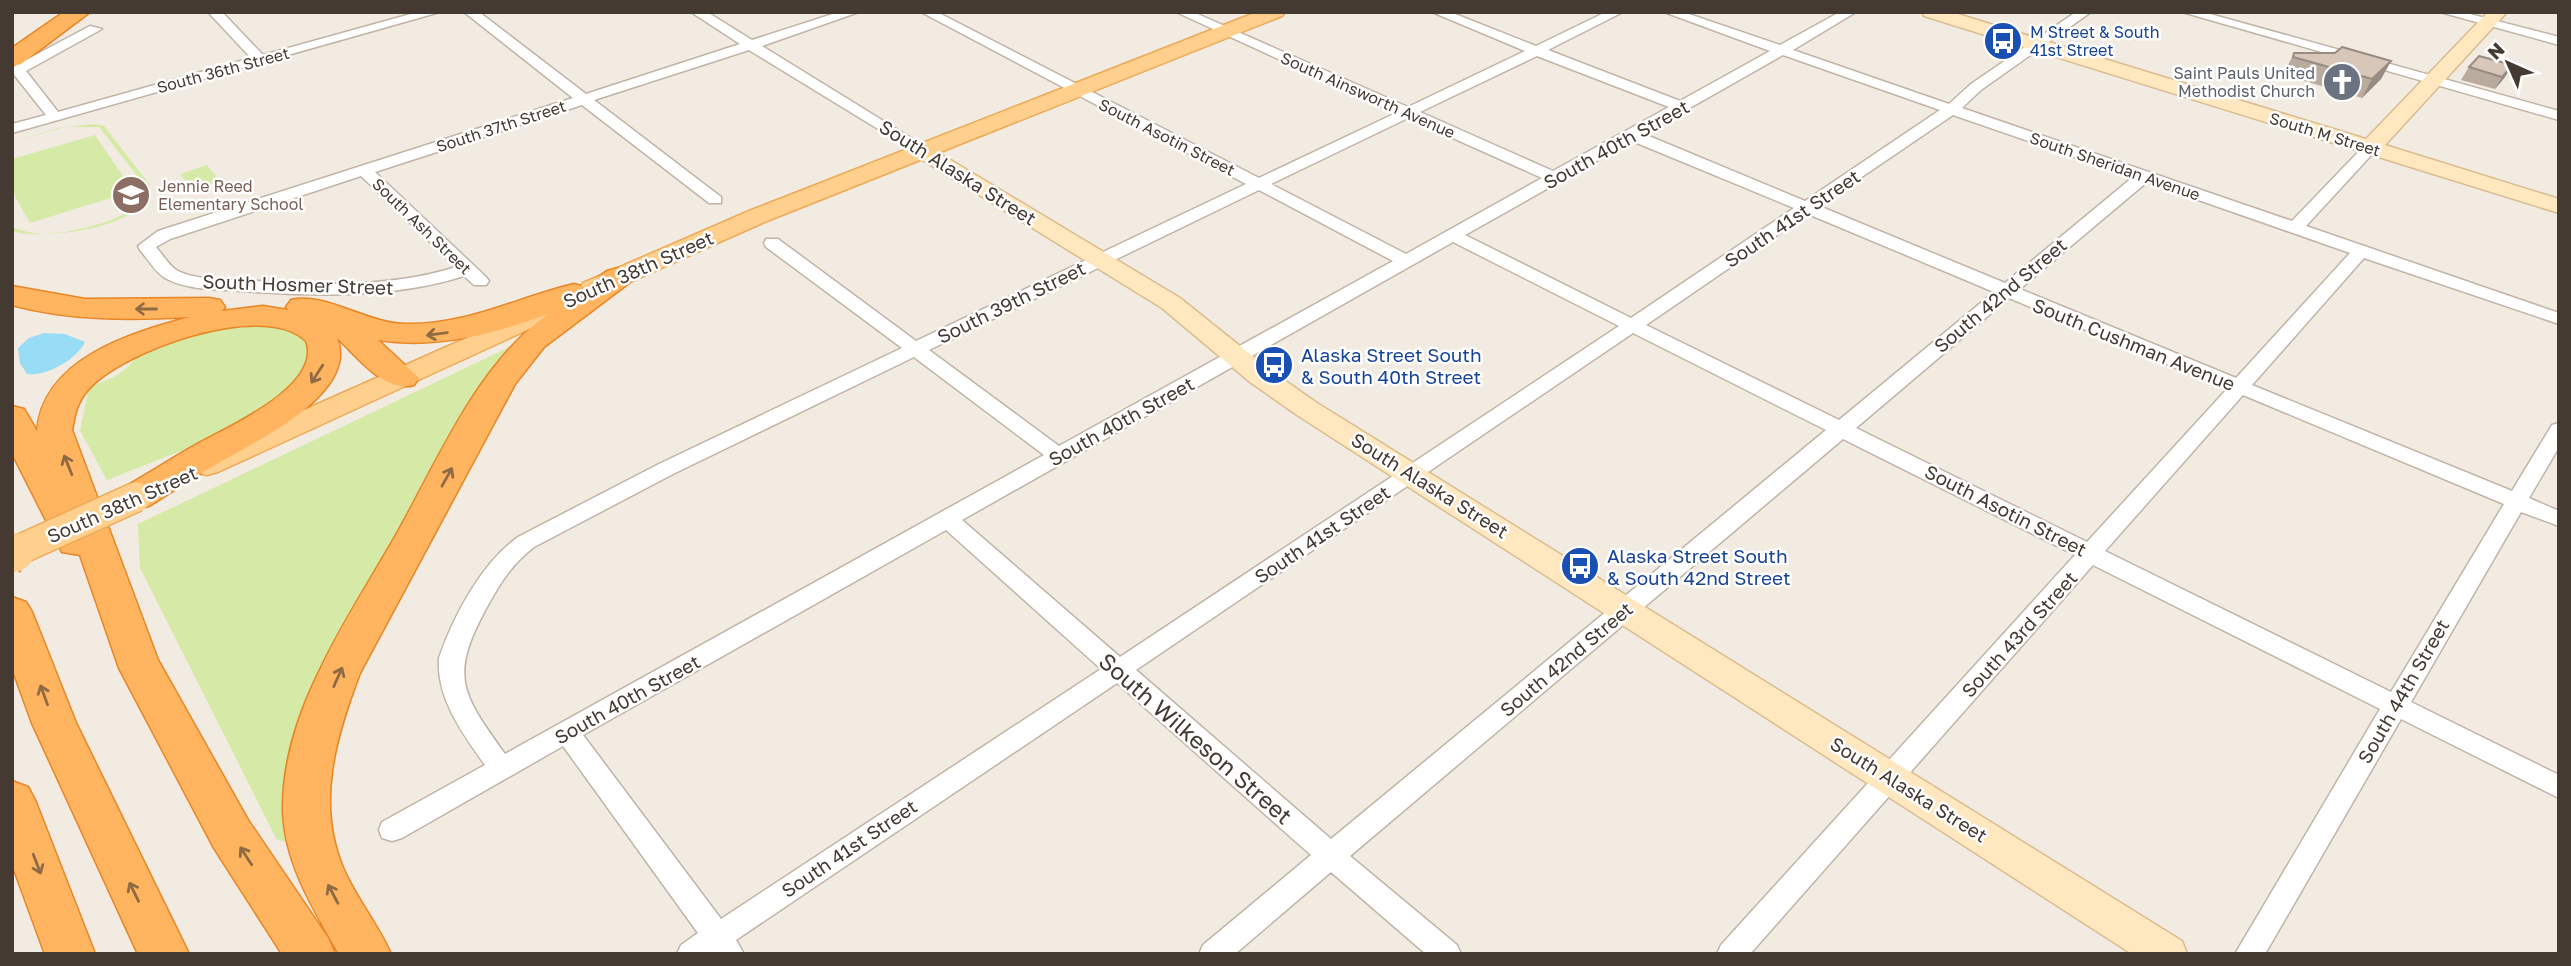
<svg xmlns="http://www.w3.org/2000/svg" width="2571" height="966" viewBox="0 0 2571 966" font-family="'Golos Text',sans-serif">
<style>
.green{fill:#d5eaa7}
.water{fill:#98dcf5}
.lines{fill:none;stroke-linecap:round;stroke-linejoin:round}
.street-casing{stroke:#c1b4a7;stroke-width:3}
.secondary-casing{stroke:#d9bc8f;stroke-width:3}
.primary-casing{stroke:#ecaa56;stroke-width:3}
.highway-casing{stroke:#e88626;stroke-width:3}
.street{fill:#fff;fill-rule:evenodd}
.secondary{fill:#ffe7bf;fill-rule:evenodd}
.primary{fill:#ffcf8e;fill-rule:evenodd}
.highway{fill:#ffb460;fill-rule:evenodd}
.primary-bridge-far1-casing{stroke:#ecaa56;stroke-width:32;stroke-linecap:butt}
.primary-bridge-casing{stroke:#ecaa56;stroke-width:42;stroke-linecap:butt}
.primary-bridge-far1{stroke:#ffcf8e;stroke-width:29}
.primary-bridge{stroke:#ffcf8e;stroke-width:38}
.wall{fill:#baab9f}
.shaded-wall{fill:#978b82}
.building{fill:#d8c7b9;stroke:#978b82;stroke-width:2}
.oneway{stroke:#8f6b44}
.labels{text-anchor:middle;dominant-baseline:central;stroke-width:5;stroke-linejoin:round;paint-order:stroke}
.far-transit-label{font-size:16px;fill:#164399;stroke:#fff;text-anchor:start}
.far-street-label{font-size:16px;fill:#443a32;stroke:#fff}
.far-worship-label{font-size:16px;fill:#5b616d;stroke:#fff;text-anchor:end}
.far-education-label{font-size:16px;fill:#785e54;stroke:#fff;text-anchor:start}
.street-label{font-size:19px;fill:#443a32;stroke:#fff}
.transit-label{font-size:19px;fill:#164399;stroke:#fff;text-anchor:start}
.near-street-label{font-size:23px;fill:#443a32;stroke:#fff}
</style>
<rect width="100%" height="100%" fill="#f2ebe2"/>
<g class="green">
<path d="M94 124 104 126 150 185C153 228 41 241 12 231V227C23 231 33 234 44 234 67 234 151 218 145 186L99 127H65L12 142 58 128Z"/>
<path d="M95 135 133 191 30 223 12 191V159Z"/>
<path d="M207 165 220 181 193 190 180 174Z"/>
<path d="M258 323 298 334 310 348 308 365 274 405 191 447 107 480 80 431 89 387C112 379 126 373 140 352L212 328Z"/>
<path d="M526 339 446 450 294 843 277 840 140 568 138 524Z"/>
</g>
<path class="water" d="M44 333 65 334 85 342C77 359 46 377 27 374L20 363 18 348 29 338Z"/>
<g class="lines">
<defs>
<g id="street">
<path d="M208 12H222L263 55 418 12H440L12 133V124L46 115 12 72 13 67 90 26 102 29 26 71 58 112 251 58Z"/>
<path d="M464 12H479L586 94 740 44 691 12H707L752 40 839 12H859L762 46 932 151 929 154H919L749 50 594 100 721 197V203H709L582 105 375 172 486 277 489 281 486 285H474L464 276C391 299 315 296 239 291 216 289 186 290 165 278 156 273 147 258 140 250L138 246 158 231 573 98ZM361 176 456 267C386 289 313 285 242 280 221 279 196 280 178 271 170 267 162 254 156 247L170 239Z"/>
<path d="M921 12H937L1259 178 1396 113 1176 12H1193L1408 107 1525 51 1432 12H1450L1536 46 1606 12H1623L1548 50 1680 101 1770 51 1664 12H1683L1780 45 1840 12H1856L1793 50 1949 104 1971 84 2076 12H2091L1981 90 1962 108 2292 221 2365 145H2375V151L2306 226 2559 313V324L2364 258 2252 385 2512 491 2552 425 2559 423V447L2529 498 2559 511V526L2521 512 2411 702 2559 775V798L2401 719 2265 954H2235L2380 709 2093 565 1750 954H1717L1721 945 2075 555 1843 439 1350 856 1457 945 1461 954H1426L1331 872 1235 954H1199L1203 945 1311 855 1117 683 736 940 744 954H677L681 945 698 933 563 746 402 838 392 841 382 838 379 830 382 822 485 765C463 734 436 698 439 658 454 615 481 564 518 537L659 464 902 348 766 247 764 243 766 239H778L916 341 1246 184ZM1783 55 1940 110 1805 201 1644 134ZM1537 56 1669 107 1553 171 1420 112ZM1953 115 2133 177 2005 283 1819 206ZM1408 118 1542 178 1406 254 1271 184ZM1632 141 1794 208 1631 318 1465 235ZM2147 182 2350 253 2236 378 2020 289ZM1259 190 1393 261 1059 446 929 350ZM1808 214 1994 292 1839 420 1646 325ZM1453 242 1619 326 1120 657 962 520ZM2009 298 2227 389 2087 542 1856 428ZM1633 333 1826 430 1331 839 1136 670ZM914 357 1044 455 505 754C461 693 449 676 487 607 500 583 512 564 534 547L673 474ZM2243 395 2504 504 2391 692 2105 551ZM946 530 1101 669 721 919 583 735Z"/>
<path d="M2182 12H2203L2559 111V120Z"/>
<path d="M2440 12H2462L2559 37V45Z"/>
</g>
<g id="secondary">
<path d="M1922 12H1951L2366 139 2488 12H2507L2385 145 2559 199V213L1924 16Z"/>
<path d="M924 144 1180 298 1270 370 1317 403 2182 941 2187 954H2132L1297 415 1250 382 1162 308 916 156 913 151Z"/>
</g>
<g id="primary">
<path d="M1257 12H1285L1282 16 767 221 601 295H583L579 289 583 283 749 211Z"/>
<path d="M552 300 562 302 566 308 562 314 218 472 207 475 196 472 191 465 196 458Z"/>
</g>
<g id="highway">
<path d="M64 12H90L21 64 12 66V48Z"/>
<path d="M618 268 629 271 633 277 629 283 544 347 515 384 360 673C336 736 315 804 344 870 357 899 378 925 391 954H339C314 910 285 864 283 812 282 765 298 715 318 674 340 626 370 581 396 535 439 459 476 366 548 314 493 334 437 349 378 340L419 378 414 385C384 393 358 357 337 338 359 392 259 440 222 461 197 475 173 491 149 506L136 509 123 506 117 497 123 488C148 474 172 458 197 444 228 427 323 386 306 341 264 299 120 351 87 391 77 403 75 414 72 430L158 660 248 820 328 938 335 954H282L214 848 119 668 80 555 62 552 12 453V406L24 409 37 431C43 359 130 333 190 317 130 320 71 321 12 305V286L85 299 209 298 220 300 225 307 222 311 263 306 288 310 286 307 291 300C326 292 368 324 406 324 467 325 516 298 574 284L585 287 607 271Z"/>
<path d="M12 597 26 602 32 612 76 723 189 954H138L32 723 12 668Z"/>
<path d="M12 781 28 787 35 800 95 954H45L12 864Z"/>
</g>
</defs>
<use href="#street" class="street-casing"/>
<use href="#secondary" class="secondary-casing"/>
<use href="#primary" class="primary-casing"/>
<use href="#highway" class="highway-casing"/>
<use href="#street" class="street"/>
<use href="#secondary" class="secondary"/>
<use href="#primary" class="primary"/>
<use href="#highway" class="highway"/>
<defs>
<path id="primary-bridge-far1" d="M12 553 136 497"/>
<path id="primary-bridge" d="M12 553 15 552"/>
</defs>
<use href="#primary-bridge-far1" class="primary-bridge-far1-casing"/>
<use href="#primary-bridge" class="primary-bridge-casing"/>
<use href="#primary-bridge-far1" class="primary-bridge-far1"/>
<use href="#primary-bridge" class="primary-bridge"/>
</g>
<g class="wall">
<path d="M2294 53 2391 61 2381 79 2362 98 2284 75 2285 71Z"/>
<path d="M2469 67 2505 77 2495 89 2461 80Z"/>
</g>
<g class="shaded-wall">
<path d="M2391 61 2381 79 2362 98 2372 79Z"/>
<path d="M2513 65 2505 77 2495 89 2502 77Z"/>
</g>
<g class="building">
<path d="M2342 47 2391 61 2372 79 2293 57 2294 53H2335Z"/>
<path d="M2479 56 2513 65 2502 77 2469 67Z"/>
</g>
<defs><path id="oneway-shaft" d="M-6 0H5M1.5-3L5.5 0L1.5 3" fill="none" stroke-width="1.6" stroke-linecap="round" stroke-linejoin="round" transform="scale(1.75)"/></defs>
<g class="oneway">
<use href="#oneway-shaft" transform="translate(146 309) rotate(180)"/>
<use href="#oneway-shaft" transform="translate(437 334) rotate(172)"/>
<use href="#oneway-shaft" transform="translate(317 374) rotate(123)"/>
<use href="#oneway-shaft" transform="translate(68 465) rotate(-112)"/>
<use href="#oneway-shaft" transform="translate(447 477) rotate(-61)"/>
<use href="#oneway-shaft" transform="translate(338 677) rotate(-66)"/>
<use href="#oneway-shaft" transform="translate(44 695) rotate(-110)"/>
<use href="#oneway-shaft" transform="translate(246 856) rotate(-123)"/>
<use href="#oneway-shaft" transform="translate(37 864) rotate(69)"/>
<use href="#oneway-shaft" transform="translate(134 892) rotate(-116)"/>
<use href="#oneway-shaft" transform="translate(333 894) rotate(-118)"/>
</g>
<defs>
<symbol id="bus-disc" viewBox="-11 -11 22 22"><circle r="9.5" fill="#1a4fb4" stroke="#fff"/><path d="M-5-6H5V4H4V6H2V4H-2V6H-4V4H-5ZM-3.5-4V0h7V-4ZM-3.5 1.2v1.5H-2V1.2ZM2 1.2v1.5H3.5V1.2Z" fill="#fff"/></symbol>
<symbol id="church-disc" viewBox="-11 -11 22 22"><circle r="9.5" fill="#6b7280" stroke="#fff"/><path d="M-1.2-6h2.4v3.5h3.3v2.4h-3.3V6h-2.4V-.1h-3.3v-2.4h3.3Z" fill="#fff"/></symbol>
<symbol id="school-disc" viewBox="-11 -11 22 22"><circle r="9.5" fill="#8d6e63" stroke="#fff"/><path d="M0-5L7-2L0 1L-7-2ZM-4 1L0 2.5L4 1V4Q0 6-4 4Z" fill="#fff"/></symbol>
</defs>
<g fill-rule="evenodd">
<use href="#bus-disc" x="1981" y="19" width="44" height="44"/>
<use href="#church-disc" x="2320" y="60" width="44" height="44"/>
<use href="#school-disc" x="109" y="173" width="44" height="44"/>
<use href="#bus-disc" x="1252" y="343" width="44" height="44"/>
<use href="#bus-disc" x="1558" y="544" width="44" height="44"/>
</g>
<g class="labels">
<g class="far-transit-label">
<text x="2030" y="32">M Street &amp; South<tspan x="2030" dy="18">41st Street</tspan></text>
</g>
<g class="far-street-label">
<text transform="translate(223 70) rotate(-15)">South 36th Street</text>
<text transform="translate(1368 95) rotate(24)">South Ainsworth Avenue</text>
<text transform="translate(501 126) rotate(-18)">South 37th Street</text>
<text transform="translate(2325 134) rotate(17)">South M Street</text>
<text transform="translate(1167 137) rotate(27)">South Asotin Street</text>
<text transform="translate(2115 166) rotate(19)">South Sheridan Avenue</text>
<text transform="translate(422 226) rotate(44)">South Ash Street</text>
</g>
<g class="far-worship-label">
<text x="2315" y="73">Saint Pauls United<tspan x="2315" dy="18">Methodist Church</tspan></text>
</g>
<g class="far-education-label">
<text x="158" y="186">Jennie Reed<tspan x="158" dy="18">Elementary School</tspan></text>
</g>
<g class="street-label">
<text transform="translate(1616 144) rotate(-29)">South 40th Street</text>
<text transform="translate(958 172) rotate(32)">South Alaska Street</text>
<text transform="translate(1792 218) rotate(-34)">South 41st Street</text>
<text transform="translate(638 269) rotate(-24)">South 38th Street</text>
<text transform="translate(298 284) rotate(2)">South Hosmer Street</text>
<text transform="translate(2000 295) rotate(-40)">South 42nd Street</text>
<text transform="translate(1011 302) rotate(-26)">South 39th Street</text>
<text transform="translate(2134 344) rotate(22)">South Cushman Avenue</text>
<text transform="translate(1121 421) rotate(-29)">South 40th Street</text>
<text transform="translate(1430 485) rotate(32)">South Alaska Street</text>
<text transform="translate(122 504) rotate(-24)">South 38th Street</text>
<text transform="translate(2006 510) rotate(27)">South Asotin Street</text>
<text transform="translate(1322 534) rotate(-34)">South 41st Street</text>
<text transform="translate(2019 634) rotate(-48)">South 43rd Street</text>
<text transform="translate(1566 659) rotate(-40)">South 42nd Street</text>
<text transform="translate(2403 691) rotate(-60)">South 44th Street</text>
<text transform="translate(627 699) rotate(-29)">South 40th Street</text>
<text transform="translate(1909 789) rotate(32)">South Alaska Street</text>
<text transform="translate(849 848) rotate(-34)">South 41st Street</text>
</g>
<g class="transit-label">
<text x="1301" y="354">Alaska Street South<tspan x="1301" dy="22">&amp; South 40th Street</tspan></text>
<text x="1607" y="555">Alaska Street South<tspan x="1607" dy="22">&amp; South 42nd Street</tspan></text>
</g>
<g class="near-street-label">
<text transform="translate(1196 738) rotate(41)">South Wilkeson Street</text>
</g>
</g>
<rect width="2571" height="966" fill="none" stroke="#443a32" stroke-width="28"/>
<g transform="translate(2508 63) rotate(315)" stroke="#ffffff" stroke-width="5" paint-order="stroke">
<path d="M0-5L12 26L0 18L-12 26Z" fill="#443a32"/>
<text y="-10" font-size="19" font-weight="bold" text-anchor="middle" fill="#443a32">N</text>
</g>
</svg>
